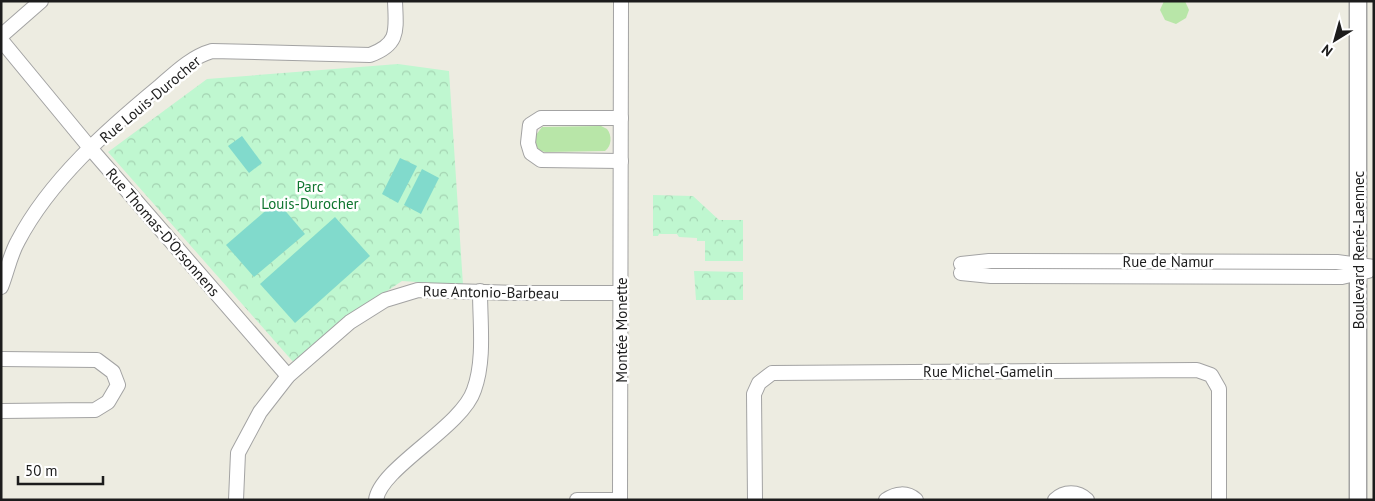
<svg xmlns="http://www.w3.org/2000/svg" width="1375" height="501" viewBox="0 0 1375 501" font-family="'PT Sans',sans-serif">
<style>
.grass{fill:#b8e6a8}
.park{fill:url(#park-crowns)}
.pitch{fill:#81dacc}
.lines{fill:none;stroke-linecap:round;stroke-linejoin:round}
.minor-casing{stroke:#a3a3a3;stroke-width:16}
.tertiary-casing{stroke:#a3a3a3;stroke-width:19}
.minor{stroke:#fff;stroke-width:14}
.tertiary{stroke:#fff;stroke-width:16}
.labels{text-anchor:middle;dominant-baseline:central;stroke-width:5;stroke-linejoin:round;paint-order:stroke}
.street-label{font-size:15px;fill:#1c1c1c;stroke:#fff}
.park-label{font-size:15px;fill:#0f752f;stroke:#fff}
</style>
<defs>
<pattern id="park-crowns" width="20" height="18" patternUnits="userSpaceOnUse" patternTransform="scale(1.25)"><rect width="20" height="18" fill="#bff7d0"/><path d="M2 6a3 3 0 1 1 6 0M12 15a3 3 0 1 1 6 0" fill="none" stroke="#a4d3b2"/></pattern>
</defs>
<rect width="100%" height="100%" fill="#edece1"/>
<g class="grass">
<path d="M1164 1H1185L1189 10 1186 18 1176 24 1165 20 1160 10Z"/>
<path d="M601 126 607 129C612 135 612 146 605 151L546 152C535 151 535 143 536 135L542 127Z"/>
</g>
<g class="park">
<path d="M398 64 449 71 463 285 402 281 347 318 295 364 108 152 207 79Z"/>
<path d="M653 195 693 196 719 220H743V261H705V241H697V238L679 237 677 234H659L658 236H653Z"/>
<path d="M694 271 743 272V300H696Z"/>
</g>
<g class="pitch">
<path d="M242 136 262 163 249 173 228 146Z"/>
<path d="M400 158 417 166 398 203 382 194Z"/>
<path d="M422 169 439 178 421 214 404 205Z"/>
<path d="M277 201 305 234 254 277 226 245Z"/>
<path d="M335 217 370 256 295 323 260 284Z"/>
</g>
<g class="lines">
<defs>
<g id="minor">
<path d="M1 36 41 1"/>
<path d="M1 40 91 149 288 376"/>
<path d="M621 161 541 160 531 153 528 143 530 125 541 118H621"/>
<path d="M961 264 989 261 1337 262 1374 267"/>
<path d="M961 273 991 276 1342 277 1368 271"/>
<path d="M1 287C7 272 10 255 18 241 50 180 107 130 159 87 175 73 191 57 212 51L370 55C400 44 396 30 395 1"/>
<path d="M1 359 97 360 113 372 118 385 108 402 95 410 1 411"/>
<path d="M236 500 238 453 260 412 288 376 350 322 385 300 418 290 514 293H621"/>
<path d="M376 500C380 468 462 427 474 390 485 360 480 323 480 291"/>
<path d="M577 500H618"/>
<path d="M620 500 621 1"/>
<path d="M755 500 754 394 759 383 772 373 1197 370 1211 375 1219 389V500"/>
<path d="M886 500C896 493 907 492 916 500"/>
<path d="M1055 500C1064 491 1078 491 1087 500"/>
</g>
<path id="tertiary" d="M1358 500V1"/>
</defs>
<use href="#minor" class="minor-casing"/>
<use href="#tertiary" class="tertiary-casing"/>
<use href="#minor" class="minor"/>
<use href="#tertiary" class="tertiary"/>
</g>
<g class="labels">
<g class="street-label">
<text transform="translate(150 99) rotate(-40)">Rue Louis-Durocher</text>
<text transform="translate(163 232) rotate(49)">Rue Thomas-D'Orsonnens</text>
<text transform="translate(1358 250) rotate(-90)">Boulevard René-Laennec</text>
<text x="1168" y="261">Rue de Namur</text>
<text transform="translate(491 292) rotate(1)">Rue Antonio-Barbeau</text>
<text transform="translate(621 330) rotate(-90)">Montée Monette</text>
<text x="988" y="371">Rue Michel-Gamelin</text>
</g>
<g class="park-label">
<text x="310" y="186">Parc<tspan x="310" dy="17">Louis-Durocher</tspan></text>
</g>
</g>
<rect width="1375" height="501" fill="none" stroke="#1c1c1c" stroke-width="5"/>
<g transform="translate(1335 40) rotate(217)" stroke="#ffffff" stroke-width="4" paint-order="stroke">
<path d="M0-4L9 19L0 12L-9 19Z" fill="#1c1c1c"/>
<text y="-8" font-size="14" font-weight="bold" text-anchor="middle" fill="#1c1c1c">N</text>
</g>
<path d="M18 476v8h85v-8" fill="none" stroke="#1c1c1c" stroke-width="2.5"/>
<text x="25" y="476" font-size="15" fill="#1c1c1c" stroke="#ffffff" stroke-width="4" paint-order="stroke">50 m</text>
</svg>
